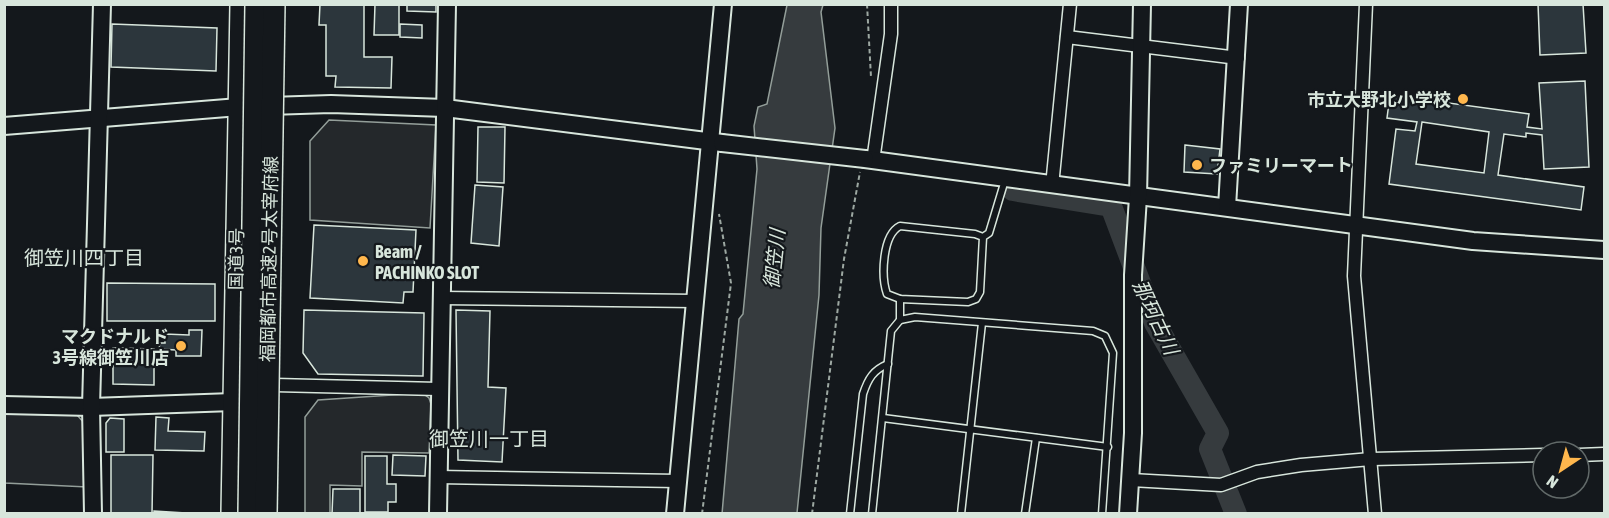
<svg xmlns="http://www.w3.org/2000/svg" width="1609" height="518" viewBox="0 0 1609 518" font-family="'Asap Condensed','Noto Sans JP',sans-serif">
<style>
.green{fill:#202428;stroke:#939e99;stroke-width:1.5}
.parking{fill:#24282b;stroke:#939e99;stroke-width:1.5}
.water{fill:#363b3e;stroke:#939e99;stroke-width:1.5}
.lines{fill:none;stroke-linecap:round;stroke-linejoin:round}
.river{stroke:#363b3e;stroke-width:22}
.building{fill:#2c363c;stroke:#d8e6dc;stroke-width:1.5;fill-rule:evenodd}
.lane-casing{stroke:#d8e6dc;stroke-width:9}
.street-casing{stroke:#d8e6dc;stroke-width:15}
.secondary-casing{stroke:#d8e6dc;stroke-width:20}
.highway-casing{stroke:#d8e6dc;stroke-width:24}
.path{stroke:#9da8a2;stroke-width:2;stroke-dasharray:4.5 3;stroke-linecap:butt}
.lane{stroke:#14181c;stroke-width:6}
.street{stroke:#14181c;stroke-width:12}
.secondary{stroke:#14181c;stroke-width:16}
.highway{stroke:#14181c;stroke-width:21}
.secondary-bridge-casing{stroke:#d8e6dc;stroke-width:20;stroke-linecap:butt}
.highway-bridge-casing{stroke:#d8e6dc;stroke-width:24;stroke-linecap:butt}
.secondary-bridge{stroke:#14181c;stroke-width:16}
.highway-bridge{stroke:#14181c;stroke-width:21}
.poi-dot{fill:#ffb74d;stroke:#14181c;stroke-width:2}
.labels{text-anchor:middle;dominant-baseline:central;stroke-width:4.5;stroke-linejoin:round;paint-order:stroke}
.poi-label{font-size:18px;font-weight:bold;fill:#d8e6dc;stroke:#14181c;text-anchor:end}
.street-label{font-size:18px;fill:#d8e6dc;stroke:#14181c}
.neighbourhood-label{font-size:20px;fill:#d8e6dc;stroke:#14181c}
.water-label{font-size:20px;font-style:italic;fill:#d8e6dc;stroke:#14181c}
</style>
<rect width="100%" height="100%" fill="#14181c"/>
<path class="green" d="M4 412 77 415 86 425 87 487 5 483Z"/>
<g class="parking">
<path d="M329 120 436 125 430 228 310 220V141Z"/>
<path d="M422 393 429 398 431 404 429 453 362 452V486L330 485V513H305V417L318 400Z"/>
</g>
<path class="water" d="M787 5H823L821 12 835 128 821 228 819 295 797 513 722 514 739 319 743 314 757 169 754 126 758 107 767 104Z"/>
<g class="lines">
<path class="river" d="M1013 190 1111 206 1155 323 1218 433 1210 449 1236 514"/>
</g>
<g class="building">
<path d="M320 4H364V57H392L391 88 335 87 336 76H326V25H319Z"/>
<path d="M375 4H399V35H374Z"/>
<path d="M407 4H436V12L407 11Z"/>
<path d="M1538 4H1583L1586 53 1540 55Z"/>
<path d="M112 24 217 28 216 71 111 67Z"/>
<path d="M400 24 422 25V38L400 37Z"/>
<path d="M1585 81 1589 167 1544 169 1542 135 1526 133V137L1504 134 1498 175 1584 187 1581 210 1389 184 1396 129 1415 131 1417 122 1387 118 1390 95 1529 114 1527 127 1542 129 1539 83ZM1422 122 1489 132 1484 173 1416 164Z"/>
<path d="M478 127H505L504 183 477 182Z"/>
<path d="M1185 145 1220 149 1217 174 1184 172Z"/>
<path d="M475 185 503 187 499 246 471 243Z"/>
<path d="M314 225 416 230 413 292H404L403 303 310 298Z"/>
<path d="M107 283 215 284V321H107Z"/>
<path d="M304 310 424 313 423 376 318 374 303 353Z"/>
<path d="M456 310 490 311 488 387 506 388 502 462 458 460Z"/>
<path d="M189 330H202L201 356H176V350L159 349 160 343H165V334L189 335Z"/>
<path d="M113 348 154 349V385L113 384Z"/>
<path d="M156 417 169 418 168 431 205 432 204 451 155 450Z"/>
<path d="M110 418 124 419V452H106V423Z"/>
<path d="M111 455H153L152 514H111Z"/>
<path d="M393 455 426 456 425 476 392 475Z"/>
<path d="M365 456H387V484H396V502H388V512H365Z"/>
<path d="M333 489H360V514H332Z"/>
<path d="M154 511 202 514H154Z"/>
</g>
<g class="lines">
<defs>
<g id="lane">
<path d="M983 237 975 234 900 226C882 235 881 277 887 294L900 299 968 302 976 299 980 292 983 237 989 233 1005 180"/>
<path d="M900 320 915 317 1093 331 1105 336 1113 353 1102 514"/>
<path d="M883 418 1108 447"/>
<path d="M850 514 863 394C868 379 873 370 888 364"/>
<path d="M872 514 891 331 900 320V299"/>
<path d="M961 514 982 323"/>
<path d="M1025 514 1036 438"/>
</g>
<g id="street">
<path d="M1366 4 1354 276 1375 514"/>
<path d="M1067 37 1238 58"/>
<path d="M873 161 891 34V4"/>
<path d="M1052 186 1070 4"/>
<path d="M440 298 695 301"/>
<path d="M275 385 438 389"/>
<path d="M1579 455 1604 454"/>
<path d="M438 477 678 481"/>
<path d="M1131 480 1221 485 1257 472 1301 465 1371 459 1543 455"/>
</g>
<g id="secondary">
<path d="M4 126 239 107 331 104 445 108 722 143"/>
<path d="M865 159 1473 241 1604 250"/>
<path d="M1227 207 1239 4"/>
<path d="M4 405 91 407 233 402"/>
<path d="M93 514 91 407 102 4"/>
<path d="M438 514 447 4"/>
<path d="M675 514 723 4"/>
<path d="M1128 514 1133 433V275L1138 197 1142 4"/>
</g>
<path id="highway" d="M232 514 241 4"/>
</defs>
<use href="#lane" class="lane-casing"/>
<use href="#street" class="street-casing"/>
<use href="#secondary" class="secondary-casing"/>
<use href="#highway" class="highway-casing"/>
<g class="path">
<path d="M867 4 871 77"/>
<path d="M702 514 731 283 719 214"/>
<path d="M812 514 844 259 860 172"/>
</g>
<use href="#lane" class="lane"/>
<use href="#street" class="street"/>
<use href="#secondary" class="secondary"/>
<use href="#highway" class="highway"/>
<defs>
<path id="secondary-bridge" d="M722 143 865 159"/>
<g id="highway-bridge">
<path d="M249 514 256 4"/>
<path d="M266 514 274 4"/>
</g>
</defs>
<use href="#secondary-bridge" class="secondary-bridge-casing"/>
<use href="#highway-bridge" class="highway-bridge-casing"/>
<use href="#secondary-bridge" class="secondary-bridge"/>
<use href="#highway-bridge" class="highway-bridge"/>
</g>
<g class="poi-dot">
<circle cx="1463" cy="99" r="6"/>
<circle cx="1197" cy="165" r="6"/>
<circle cx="363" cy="261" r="6"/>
<circle cx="181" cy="346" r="6"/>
</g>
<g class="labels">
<g class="poi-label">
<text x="1451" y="99">市立大野北小学校</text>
<text x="1209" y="165" text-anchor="start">ファミリーマート</text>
<text x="375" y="251" text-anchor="start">Beam /<tspan x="375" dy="21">PACHINKO SLOT</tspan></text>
<text x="169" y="336">マクドナルド<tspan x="169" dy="21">3号線御笠川店</tspan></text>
</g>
<g class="street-label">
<text transform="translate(236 259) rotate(-89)">国道3号</text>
<text transform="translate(269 259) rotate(-89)">福岡都市高速2号太宰府線</text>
</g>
<g class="neighbourhood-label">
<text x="84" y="257">御笠川四丁目</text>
<text x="489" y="438">御笠川一丁目</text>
</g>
<g class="water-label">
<text transform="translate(774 259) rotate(-84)">御笠川</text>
<text transform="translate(1156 317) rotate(65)">那珂古川</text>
</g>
</g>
<rect width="1609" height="518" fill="none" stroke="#d8e6dc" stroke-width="12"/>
<g transform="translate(1561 470) rotate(216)"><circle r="28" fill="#14181c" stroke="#626a69" stroke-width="1.5"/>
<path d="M0-4.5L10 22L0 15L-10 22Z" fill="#ffb74d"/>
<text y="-9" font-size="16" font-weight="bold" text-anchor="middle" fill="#d8e6dc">N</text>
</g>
</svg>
